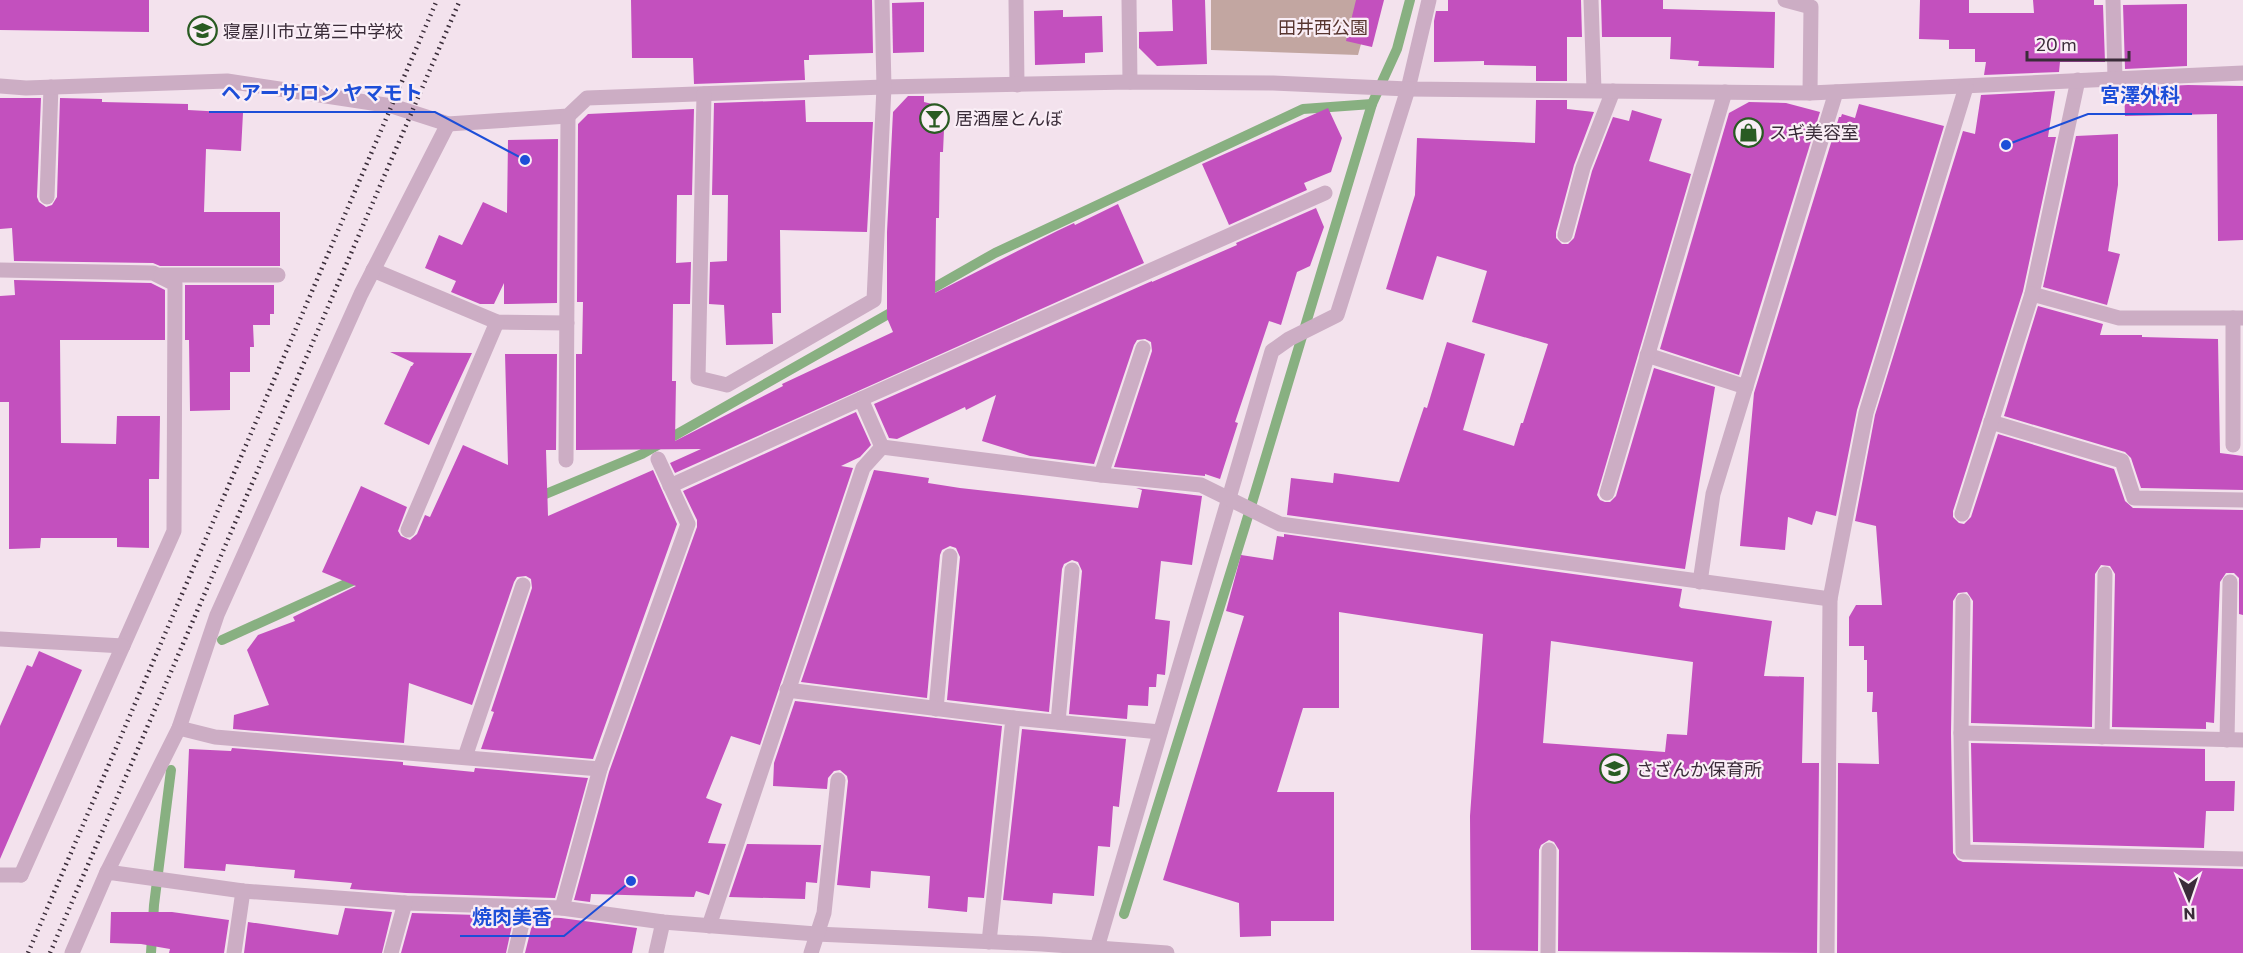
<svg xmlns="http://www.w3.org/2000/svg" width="2243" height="953" viewBox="0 0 2243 953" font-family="Commissioner,'Noto Sans JP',sans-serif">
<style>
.green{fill:#c2a6a1}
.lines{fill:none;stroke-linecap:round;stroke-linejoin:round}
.stream{stroke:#88b081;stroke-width:10}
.building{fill:#c350be;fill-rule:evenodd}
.lane{stroke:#ccadc4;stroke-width:15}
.street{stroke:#ccadc4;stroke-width:15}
.rail{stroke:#3a2c39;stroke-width:4.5;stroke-dasharray:1.5 4.5;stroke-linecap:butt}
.labels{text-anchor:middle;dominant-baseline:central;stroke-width:4.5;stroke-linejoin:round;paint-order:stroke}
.park-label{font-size:18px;fill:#583630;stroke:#faeef6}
.poi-label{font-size:18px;fill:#3a2c39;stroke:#faeef6;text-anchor:start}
.leader{fill:none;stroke:#1d4ed8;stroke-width:2}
.callout-dot{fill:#1d4ed8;stroke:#faeef6;stroke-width:2}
.callout-label{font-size:20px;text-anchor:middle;font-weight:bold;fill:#1d4ed8;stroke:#faeef6;stroke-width:4.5;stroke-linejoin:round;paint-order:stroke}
</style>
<rect width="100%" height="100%" fill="#f3e2ed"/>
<path class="green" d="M1211 0H1373L1358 55 1211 50Z"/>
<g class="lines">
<g class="stream">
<path d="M923 294 995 253 1303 109 1372 104"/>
<path d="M536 498 642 454 899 308"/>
<path d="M222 640 361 577"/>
<path d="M1124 914 1245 526 1372 104 1397 49 1410 0"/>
<path d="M151 953 154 905 171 770"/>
</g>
</g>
<g class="building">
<path d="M0 0H149V32L0 30Z"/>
<path d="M631 0H872L873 53 809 55V60H804L805 80 694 84 693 58H632Z"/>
<path d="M1172 0H1205L1207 64 1157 66 1139 48V32L1173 31Z"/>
<path d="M1356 0H1384L1372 47 1346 41Z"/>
<path d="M1448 0H1581L1582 37H1567V81H1536V66L1484 65V61L1434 62V21L1436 11H1448Z"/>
<path d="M1601 0H1663V9L1775 12 1774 68 1698 66 1699 61 1670 59 1671 37H1602Z"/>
<path d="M1920 0H1969V13H2034L2033 0H2094V5H2103L2105 62H2060L2059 72 1984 75 1986 62H1975V49H1949V40L1919 39Z"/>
<path d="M924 2V52L893 53 892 3Z"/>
<path d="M2187 4V66L2125 69 2123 5Z"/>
<path d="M1063 10V17L1102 16 1103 52 1085 53V63L1035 65 1034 11Z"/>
<path d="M2188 85 2243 86V240L2218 241 2217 114 2125 116 2124 88Z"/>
<path d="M2055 91 2048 137H2056L2023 291 1953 511V517L1959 523 1964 524 1971 517 1998 434 2114 469 2125 501 2133 508 2243 510V615L2239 614V578L2234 573H2226L2220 582 2214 723 2206 722V729L2112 727 2115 574 2110 566 2101 565 2095 574 2092 727 1971 723 1973 601 1967 592 1958 593 1953 601 1951 733 1953 853 1958 860 1963 862 2243 869V953H1837L1838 763 1879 764 1877 712H1872L1873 692H1867V660H1864V646H1849V617L1856 605H1882L1876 526 1855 521 1875 415 1963 131 1975 134 1981 95Z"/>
<path d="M908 96H924V102L945 107 943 152H940L939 218H936L935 293 1057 231 1074 223 1075 225 1118 204 1144 263 675 473 670 463 701 449 576 450V354H582L583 302H577L578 124 588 114 694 109 692 195H677L676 263 691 262 690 304H673L672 381H676L675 441 783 386 782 384 893 332 887 318V232L893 112Z"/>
<path d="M0 98H41L37 197 39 202 46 207 52 205 57 197 60 98 102 99V102L188 104V110L243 113 241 151 206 149 204 212H280V266H160L153 263 14 261 12 228 0 229Z"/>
<path d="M805 100 806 122H873L867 232 780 230 781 313H772L773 344 726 345 724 305 709 304 710 262 727 261 728 195H712L714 103Z"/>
<path d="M1536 100H1567V109L1594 112 1574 165 1556 232V238L1562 244H1568L1574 238 1592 171 1613 117 1629 121 1632 110 1662 119 1649 161 1691 174 1597 495 1600 500 1605 502H1610L1616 496 1654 368 1715 387 1685 569 1287 515 1291 478 1333 483 1334 473 1399 482 1424 407 1427 408 1447 342 1485 354 1463 430 1514 446 1521 423H1523L1548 344 1472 322 1487 271 1437 256 1423 300 1386 289 1415 195 1417 138 1535 143Z"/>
<path d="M1749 102 1786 103 1820 112 1739 375 1660 349 1729 113Z"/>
<path d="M1859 104 1944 126 1857 410 1836 516 1816 511 1812 525 1788 517 1785 550 1740 546 1754 393 1839 117H1841L1842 114 1855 118Z"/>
<path d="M1328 108 1342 138 1331 172 1304 183 1307 190 1229 225 1202 164Z"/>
<path d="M2118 134V185L2108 251 2120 254 2107 305 2043 287 2076 136Z"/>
<path d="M558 139 557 303 504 304V283L494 304H480L451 292 456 281 425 268 439 235 462 245 483 202 507 213 508 140Z"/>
<path d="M1316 208 1324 227 1310 266 1297 272 1281 325 1269 321 1235 422 1238 423 1220 479 1205 474V476L1114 467 1152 351 1151 342 1145 339 1137 340 1134 345 1094 464 1030 456 982 441 996 395 966 410 965 407 897 439 889 438 874 404 1152 281V282L1237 245 1236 243Z"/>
<path d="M14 280 151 283 165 290V340H60L61 443 116 444 117 416H160L159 479H149V548L117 547V538H41L40 548 9 549V402H0V296L15 295Z"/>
<path d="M185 285H274V314H270V325H253L254 347H250V372H230V410L190 411 189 340H185Z"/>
<path d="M2038 306 2103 324 2100 335H2142V337L2218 339 2220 453 2243 456V490L2141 488 2131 458 2125 452 2004 416Z"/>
<path d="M390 352 472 353 429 445 384 424 411 366H412L414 363Z"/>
<path d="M505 354H557L556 450H546L548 516 653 470 677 524 593 759 481 749 494 712 491 711 532 588 531 579 526 576 517 577 514 582 472 705 409 683 404 743 233 729 234 715 269 705 247 650 258 635 295 621 293 617 356 586 322 572 361 486 407 507 398 531 401 536 410 540 417 534 425 515 430 517 463 445 508 465Z"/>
<path d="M856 412 871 445 860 457 841 466 853 468 760 745 731 736 706 798 722 804 708 843 726 844 709 895 696 891 694 897 591 894 590 902 574 900 609 772 697 527V520L683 491Z"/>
<path d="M874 470 929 478 928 483 960 488 1138 508 1142 490 1136 488 1202 496 1192 565 1161 561 1155 619 1170 621 1165 675 1157 674 1156 687H1149L1148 706 1128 705 1127 719 1069 714 1082 571 1078 562 1072 560 1064 564 1062 569 1049 712 947 700 960 557 956 548 950 546 942 550 940 555 927 698 801 682Z"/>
<path d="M1284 534 1682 589 1679 606 1681 608 1772 621 1764 676 1804 677 1802 763H1819L1817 953 1558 951 1559 850 1554 842 1549 840 1541 845 1539 850 1538 951 1471 950 1470 816 1483 634 1339 612V708H1303L1277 792H1334V921H1271V936L1240 937 1239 903 1163 880 1244 616 1226 611 1241 555 1273 560 1277 536 1284 537ZM1551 641 1693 662 1687 735 1667 734 1665 752 1543 743Z"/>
<path d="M39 651 82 670 0 859V726L27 665 32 667Z"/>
<path d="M795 701 1002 726 984 898 968 897 967 912 928 908 930 876 871 871 870 888 837 885 848 781 847 776 840 770 834 771 828 778 827 789 773 786 774 763Z"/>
<path d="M1022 729 1126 739 1119 807 1113 806 1110 847 1098 846 1094 896 1053 893 1052 904 1003 900Z"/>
<path d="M1971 743 2205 749V781H2235L2234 811H2206L2204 848 1973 842Z"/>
<path d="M232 748 403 762V765L474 772 475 768 588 778 555 898 406 893 350 889 352 883 294 878 295 870 226 864 225 871 184 868 189 749 231 751Z"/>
<path d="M747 844 821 845 817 883 806 882 805 899 729 897Z"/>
<path d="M345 908 392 912 382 953H244L248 922 338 935Z"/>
<path d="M111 912H172L229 920 224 953H169L170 949 141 944 110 943Z"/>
<path d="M412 913 514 916 506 953H401Z"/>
<path d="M534 917 561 918 637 928 632 953H525Z"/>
</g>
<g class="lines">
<g class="lane">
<path d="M1016 0 1017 85"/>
<path d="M1408 89 1429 0"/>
<path d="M47 197 51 87"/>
<path d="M1565 235 1583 168 1613 91"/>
<path d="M0 270 153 273 175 284 174 531 21 875"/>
<path d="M373 270 497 322 567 323"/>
<path d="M161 275H278"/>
<path d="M1647 355 1746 387"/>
<path d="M2233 445V318"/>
<path d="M1101 475 1143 348"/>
<path d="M670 486 861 399"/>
<path d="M408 530 497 322"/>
<path d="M1700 582 1713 494 1836 92"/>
<path d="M936 709 950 556"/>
<path d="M1013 718 1160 732"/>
<path d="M1058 722 1072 570"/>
<path d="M1961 733 1963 601"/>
<path d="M2102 737 2105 574"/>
<path d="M2227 740 2230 582"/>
<path d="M465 757 523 585"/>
<path d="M1097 948 1229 498"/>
<path d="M1548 953 1549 850"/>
</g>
<g class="street">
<path d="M1129 0 1130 82"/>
<path d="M1591 0 1594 90"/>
<path d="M1785 0 1811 7 1810 93"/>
<path d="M2113 0 2115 78"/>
<path d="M2078 80 2032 294 2119 318H2243"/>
<path d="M0 86 26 88 227 81 392 106 448 124 568 116 587 98 884 87 1130 82 1273 83 1408 89 1810 93 2243 73"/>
<path d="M704 94 698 378 727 385 874 300 884 87 882 0"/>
<path d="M1991 422 2122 461 2134 498 2243 500"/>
<path d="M882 447 861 399 1325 193"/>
<path d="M566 460 568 116"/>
<path d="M1607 493 1725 92"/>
<path d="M1229 498 1272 351 1289 339 1337 315 1408 89"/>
<path d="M1962 514 2032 294"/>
<path d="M0 639 123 646"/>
<path d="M787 690 1013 718 989 942"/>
<path d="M179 728 215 737 600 769"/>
<path d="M2243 740 1961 733 1963 852 2243 859"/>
<path d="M107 872 179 728 217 615 361 294 448 124"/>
<path d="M0 875H21"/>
<path d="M562 908 600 769 688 524 658 459"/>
<path d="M709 926 863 468 882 447 1101 475 1201 485 1280 524 1830 599"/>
<path d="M72 953 107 872 243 891 405 903 562 908 663 922 816 934 1042 944 1167 953"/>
<path d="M234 953 243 891"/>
<path d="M391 953 405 903"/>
<path d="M515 953 526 907"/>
<path d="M656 953 663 922"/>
<path d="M811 953 824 913 838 780"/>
<path d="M1827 953 1830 599 1866 413 1966 87"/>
</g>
<g class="rail">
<path d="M28 953 437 0"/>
<path d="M50 953 460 0"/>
</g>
</g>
<defs>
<symbol id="school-ring" viewBox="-11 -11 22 22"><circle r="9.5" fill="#faeef6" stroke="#295b22" stroke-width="1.5"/><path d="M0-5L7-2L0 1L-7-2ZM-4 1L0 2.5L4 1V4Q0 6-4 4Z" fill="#295b22"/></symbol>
<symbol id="bar-ring" viewBox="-11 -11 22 22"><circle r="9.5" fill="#faeef6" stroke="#295b22" stroke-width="1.5"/><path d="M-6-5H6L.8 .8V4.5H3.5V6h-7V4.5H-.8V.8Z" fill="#295b22"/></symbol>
<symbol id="shop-ring" viewBox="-11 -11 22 22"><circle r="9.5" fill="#faeef6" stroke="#295b22" stroke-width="1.5"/><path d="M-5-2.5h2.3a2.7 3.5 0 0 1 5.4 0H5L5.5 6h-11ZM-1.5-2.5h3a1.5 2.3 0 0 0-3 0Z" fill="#295b22"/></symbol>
</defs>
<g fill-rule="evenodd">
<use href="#school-ring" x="186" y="14" width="33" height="33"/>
<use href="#bar-ring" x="918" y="102" width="33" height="33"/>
<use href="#shop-ring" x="1732" y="116" width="33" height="33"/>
<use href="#school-ring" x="1598" y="752" width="33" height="33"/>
</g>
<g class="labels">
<g class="park-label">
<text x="1323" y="27">田井西公園</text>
</g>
<g class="poi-label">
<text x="223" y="31">寝屋川市立第三中学校</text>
<text x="955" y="118">居酒屋とんぼ</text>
<text x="1769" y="132">スギ美容室</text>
<text x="1636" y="769">さざんか保育所</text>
</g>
</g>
<path class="leader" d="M525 160L435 112H209M2006 145L2088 114H2192M631 881L564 936H460"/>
<g class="callout-dot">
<circle cx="525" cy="160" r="6"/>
<circle cx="2006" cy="145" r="6"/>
<circle cx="631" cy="881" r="6"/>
</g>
<g class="callout-label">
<text x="322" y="100">ヘアーサロン ヤマモト</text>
<text x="2140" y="102">宮澤外科</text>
<text x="512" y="924">焼肉美香</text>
</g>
<g transform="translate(2189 899) rotate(178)" stroke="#faeef6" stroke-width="4.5" paint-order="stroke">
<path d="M0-4.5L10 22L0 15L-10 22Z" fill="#3a2c39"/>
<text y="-9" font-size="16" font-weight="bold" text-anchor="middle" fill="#3a2c39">N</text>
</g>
<path d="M2027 51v9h102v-9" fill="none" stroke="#3a2c39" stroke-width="3"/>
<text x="2036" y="51" font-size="18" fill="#3a2c39" stroke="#faeef6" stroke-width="4.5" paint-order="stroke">20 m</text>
</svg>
